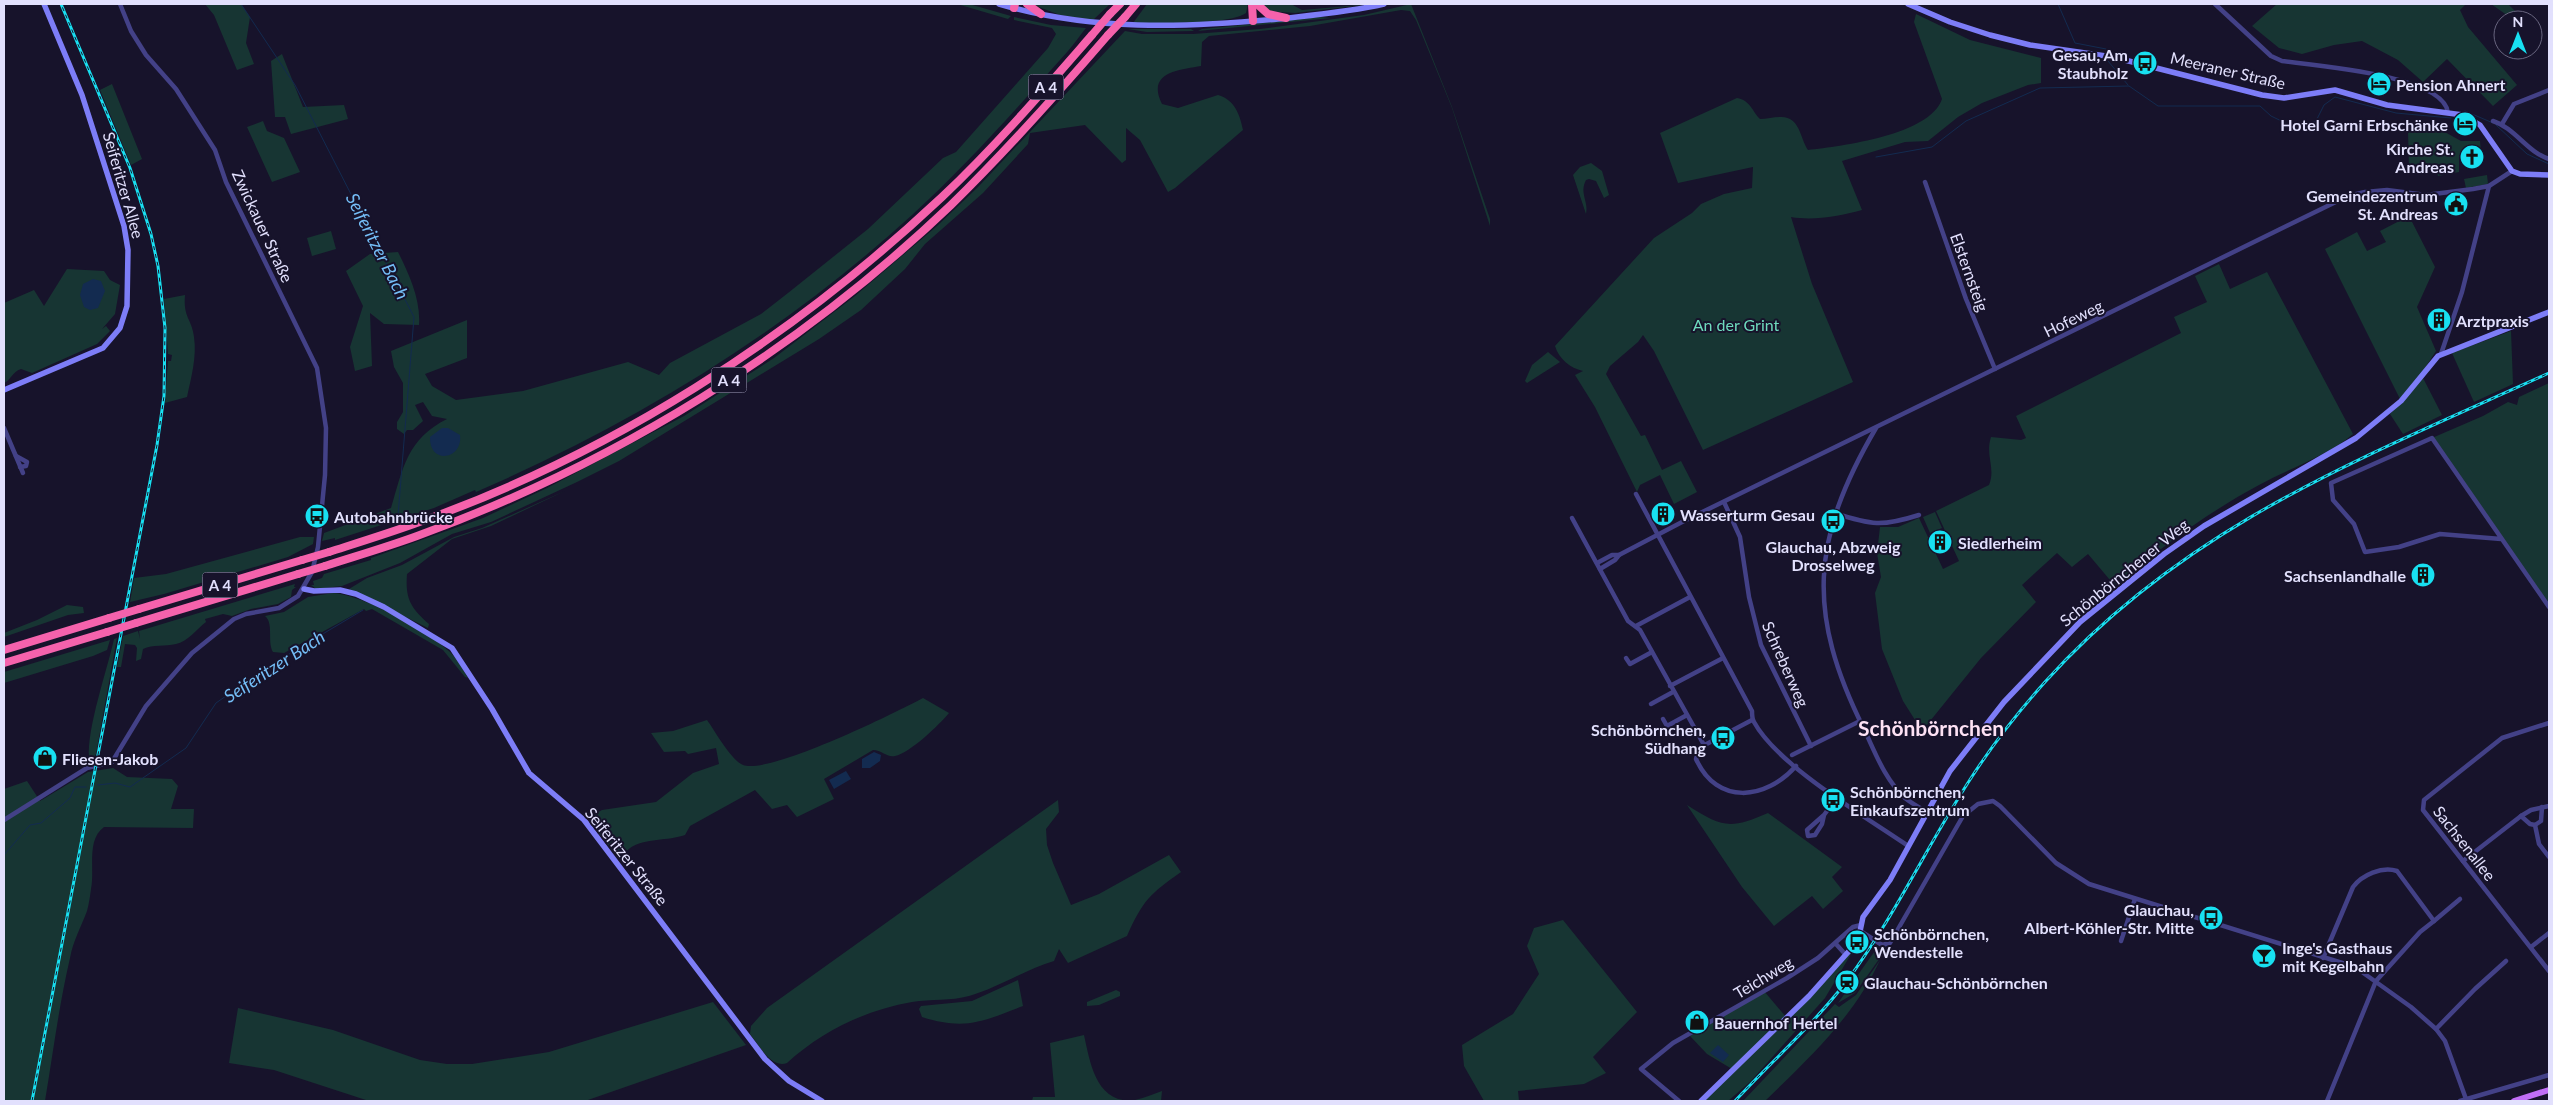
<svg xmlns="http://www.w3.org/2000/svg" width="2553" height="1105" viewBox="0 0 2553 1105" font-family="Lato,sans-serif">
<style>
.green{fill:#173533}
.water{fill:#132b50}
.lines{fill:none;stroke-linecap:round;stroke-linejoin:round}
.stream{stroke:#132b50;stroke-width:1}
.street{stroke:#434187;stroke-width:4.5}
.secondary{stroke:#7d7df7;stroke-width:5.5}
.primary{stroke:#c06ef6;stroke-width:6}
.highway{stroke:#f562ac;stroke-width:8}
.rail-casing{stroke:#18e0f1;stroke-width:3}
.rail{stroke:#17132b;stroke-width:1;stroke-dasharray:4;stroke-linecap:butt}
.highway-bridge{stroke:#f562ac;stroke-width:8}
.labels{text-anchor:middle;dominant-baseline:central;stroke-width:4;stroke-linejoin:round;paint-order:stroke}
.shield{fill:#17132b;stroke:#a5a2be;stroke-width:1}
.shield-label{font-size:15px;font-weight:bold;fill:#e2e0fd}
.poi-label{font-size:16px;font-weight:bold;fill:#e2e0fd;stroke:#17132b;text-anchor:start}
.street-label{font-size:16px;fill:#e2e0fd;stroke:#17132b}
.park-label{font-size:16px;fill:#6edabd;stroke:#17132b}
.water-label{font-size:18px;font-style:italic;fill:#74bdf6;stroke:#17132b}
.district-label{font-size:21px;font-weight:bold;fill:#fde1f4;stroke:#17132b}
</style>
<rect width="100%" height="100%" fill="#17132b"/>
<g class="green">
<path d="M205 4H241L250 17 246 43 254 64 237 70 214 15Z"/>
<path d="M957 4H969L1011 16 1008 19Z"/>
<path d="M1031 4H1110L1093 20 1060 15Z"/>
<path d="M1147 4H1248L1246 13C1230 25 1155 23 1133 23Z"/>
<path d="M1260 4H1291L1302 10 1372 4 1295 13 1268 11Z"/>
<path d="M1411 4 1452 107 1490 219V226L1452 108 1416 20 1410 11 1401 10 1310 26 1209 36 1202 42 1201 66C1179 70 1146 72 1162 104L1178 108 1218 95C1235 100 1240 115 1243 130L1175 188 1168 192 1140 140 1126 128V160L1122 163 1085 125 1030 133 1028 144 983 193 925 244 905 269 861 310 819 339 619 461 577 482 491 522 452 534 400 563 342 586 316 589 311 585H314L313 581 322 578 324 574 371 560V558L483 518 547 488 684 416 774 358 855 296 937 226 978 187 1125 31 1142 34H1193L1260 29 1364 15Z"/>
<path d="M2277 4H2466L2460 10 2468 27 2517 85 2493 106 2447 59 2423 82 2398 60 2362 41 2334 45 2302 54 2279 48 2252 26Z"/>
<path d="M2491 4H2508L2517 13 2511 18Z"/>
<path d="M1916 14 1970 40 2041 58V83L2028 85 1982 103 1958 117 1928 141 1905 142 1842 161 1862 210C1839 216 1814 221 1791 217L1812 284 1853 382 1703 450 1654 351 1643 335 1638 342 1610 366 1606 374 1641 436 1645 435 1662 470 1681 461 1697 492 1674 504 1660 475 1640 485 1637 492 1595 407 1575 375 1583 371C1570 368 1559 359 1555 346L1654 238 1692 213 1701 204 1724 194 1752 188 1753 167 1678 183 1660 133 1737 98C1750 100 1752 111 1760 119 1767 119 1773 117 1780 117 1800 116 1800 138 1808 150 1842 146 1930 135 1942 99L1914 22Z"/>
<path d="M1014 17 1051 25 1086 28C1080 35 1075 43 1068 51 1018 107 968 164 912 215 784 332 636 423 476 492L475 490 434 508 335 540V538L322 541 324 533 391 508C403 468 407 439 447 419L432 416 423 402 415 405 423 421 413 430H407L404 434 397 429V422L403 412V383L394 367 391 351 467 320V358L425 374 432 386 456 400 523 391 628 362 659 375 670 363 761 314 788 293 868 229 943 158 956 152 1048 48 1056 34 1052 28 1014 20Z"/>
<path d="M1320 17 1331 18 1198 31 1202 29Z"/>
<path d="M1128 29H1191L1194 31 1147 32Z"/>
<path d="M282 54 303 107 344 105 348 119 291 134 285 117H275L271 61Z"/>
<path d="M112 84 142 159 131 165 100 90Z"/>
<path d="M263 121 267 131 284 138 300 172 272 182 247 127Z"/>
<path d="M2443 131 2461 141H2480L2481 152H2463V155H2459V172L2438 176 2434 167 2413 174V169H2409L2408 132Z"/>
<path d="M1591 163 1602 171 1609 195 1604 198 1596 181 1589 179 1586 180C1579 193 1589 202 1586 214L1573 175 1580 167Z"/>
<path d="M2487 175 2488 184 2466 188 2464 179Z"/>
<path d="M2409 216 2435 267 2417 307 2436 351 2421 374 2400 399 2325 249 2357 232 2367 251 2386 242 2380 231Z"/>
<path d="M331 231 336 249 312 256 307 238Z"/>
<path d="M398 252C409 274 421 300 419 325L384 324 370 313 372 366 355 371 350 347 363 306 346 271 370 254Z"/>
<path d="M2219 264 2230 289 2267 272 2353 434C2329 455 2288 469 2259 485 2207 513 2160 548 2115 586L2088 554 2072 567 2057 553 2022 585 2036 602 1981 658 1922 731 1903 701 1882 649 1875 593 1881 577 1877 553 1880 527H1898L1919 518 1943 569 1959 561 1936 511 1989 485C1996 468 1985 456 1991 437L2021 440 2026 438 2016 416 2181 333 2174 317 2207 302 2195 276Z"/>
<path d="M67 269 104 271 110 280 120 285 115 314 102 329 106 326 110 331 97 344 32 373 21 369C12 372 11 380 4 383V303L34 290 44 306Z"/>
<path d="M185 295C183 318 192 319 194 337 197 357 191 378 187 397L165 403 168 361H171L172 355 168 354 164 299Z"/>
<path d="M2511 331 2513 384 2474 402 2452 353Z"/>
<path d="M1548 352 1560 362 1527 383 1525 381 1532 365Z"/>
<path d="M2423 378 2442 415 2403 434 2390 414Z"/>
<path d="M2549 383V607L2432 438 2483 416 2508 402 2517 405 2519 397Z"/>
<path d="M565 491 491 526 452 539 407 574C405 599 411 608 429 624L428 628 349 589 367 578 402 565 454 537 482 528Z"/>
<path d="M1935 512 1942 528 1930 533 1923 517Z"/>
<path d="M300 537H314L313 544 288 557 164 594 130 602 134 578 166 574Z"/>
<path d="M295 584 294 587H296L292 590 291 597 278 604 251 609 232 616 223 614 205 619 206 622C197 629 187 642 176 644 165 647 153 644 143 649L141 659 136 661 137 648 135 645 125 644 121 667H117L123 636 138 631 140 639 139 631Z"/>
<path d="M333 593C364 595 428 631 450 652 458 660 463 669 468 678L465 677 443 650 372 609 366 611 364 609 284 653 273 652C267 642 274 623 265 616L284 612 308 597Z"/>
<path d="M67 605 83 607 84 613 68 615 4 637V633L37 620Z"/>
<path d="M117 638 96 754 93 759 89 758C87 727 107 671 114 639Z"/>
<path d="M110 640 107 650 93 656 4 683V672Z"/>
<path d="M923 698 949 713C939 725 910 753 895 756 887 758 882 750 873 750L824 779 834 799 797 817 787 805 772 809 755 790 690 826 685 835C668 841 645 838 630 848 626 851 624 856 619 859L593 826V815L602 810 656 802 693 773 719 764 716 748 688 754 685 751 664 752 651 733 673 731 707 720C715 731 731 760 743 765 769 775 895 713 923 698Z"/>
<path d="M113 768 127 777 172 779 178 786 171 809H194L193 828 104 827C86 840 95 869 91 889 90 896 89 904 87 911 81 927 73 941 70 958 59 1005 53 1053 45 1101H4V789L27 781 40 801 88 772Z"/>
<path d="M1058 800 1059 812 1046 829 1047 845 1053 863 1071 905 1099 894 1169 855 1181 872C1150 894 1143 900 1127 936L1068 963 1059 949 1054 961C1024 970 998 988 969 996 951 1001 931 999 912 1002 866 1010 822 1031 787 1063 771 1069 759 1045 750 1034L751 1026 767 1008Z"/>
<path d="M1687 805C1722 827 1729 830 1768 813L1842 867 1832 877 1843 891 1823 909 1812 896 1774 926 1742 887Z"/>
<path d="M1563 920 1637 1012 1593 1057 1606 1073 1584 1084 1518 1091 1519 1101H1484L1464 1066 1462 1045 1513 1014 1539 974 1527 946 1534 928Z"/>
<path d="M1877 948 1882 955 1855 993 1838 1003Z"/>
<path d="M1854 949 1825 998 1750 1082 1728 1101H1703Z"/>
<path d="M1880 960C1854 1017 1809 1058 1765 1101H1743L1835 1004 1839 1007 1856 995Z"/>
<path d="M1018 980 1023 1006C983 1021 966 1031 922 1017L919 1009 921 1006 972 1001Z"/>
<path d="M1116 990 1120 992V996L1099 1005 1087 1006V1002Z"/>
<path d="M1764 991 1786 1017 1732 1069 1707 1054 1690 1036Z"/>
<path d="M713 1002 746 1045 585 1101H369L274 1070 229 1063 238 1008 333 1030 420 1060 447 1064H472L549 1052Z"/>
<path d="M1084 1035C1090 1062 1096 1105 1135 1100 1144 1098 1153 1094 1162 1091L1161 1101H1032L1033 1097H1055L1050 1043Z"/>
</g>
<g class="water">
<path d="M93 279 101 281 105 291 98 308 90 310 84 307 80 295 83 284Z"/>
<path d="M442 428H448L460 435C463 460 429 465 430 437Z"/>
<path d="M874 752 881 755 880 761 870 768H862V759Z"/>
<path d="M846 771 851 779 834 789 829 780Z"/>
<path d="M1718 1045 1729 1055 1723 1062 1710 1053Z"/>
</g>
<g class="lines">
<g class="stream">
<path d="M241 4 295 85 414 317 398 516"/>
<path d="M2058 4 2075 43 2106 49"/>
<path d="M2108 61 2128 85"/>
<path d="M2465 111 2493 123"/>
<path d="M2496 125 2527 154 2549 164"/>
<path d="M1876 157 1932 147 1966 121 2040 88 2129 86 2158 106H2260L2271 116 2296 128 2316 121 2324 105 2335 97 2396 113 2451 118"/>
<path d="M98 785 115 783 130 787 186 748 216 703 269 666 363 610"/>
<path d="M4 855 30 825 41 823 70 798 75 787H86"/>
</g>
<g class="street">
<path d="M2215 4 2271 56 2282 61C2312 65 2445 75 2448 113"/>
<path d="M2493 121C2515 128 2527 152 2549 159"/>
<path d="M2502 124 2514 104 2549 90"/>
<path d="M1925 182 1966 299 1995 369"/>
<path d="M2441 354 2462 292 2489 186"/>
<path d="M4 428 23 473"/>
<path d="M1876 428C1811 539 1806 613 1864 729 1875 752 1885 780 1905 798 1911 803 1920 808 1927 812"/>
<path d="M16 456 27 462 26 466 20 467"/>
<path d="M1636 494 1752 711C1752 715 1752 719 1754 722 1778 766 1866 817 1908 846"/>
<path d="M1724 502 1740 537 1749 597 1761 645 1811 746"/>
<path d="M1834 513C1872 525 1881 527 1919 515"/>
<path d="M1572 518 1628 621 1640 630 1704 745"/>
<path d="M2501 539 2440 534 2399 547 2365 552 2354 524 2333 500 2331 483 2432 438 2549 607"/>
<path d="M1597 563 1612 555H1619"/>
<path d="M1600 569 1615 560 1619 555 1684 521 2348 196 2365 192 2387 190 2426 195 2473 189 2489 186 2512 171"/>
<path d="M1636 626 1690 597"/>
<path d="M1626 658 1630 664 1652 652"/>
<path d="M1670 686 1723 658"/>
<path d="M1651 704 1673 692"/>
<path d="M1663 719 1667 726 1687 715"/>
<path d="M1752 720 1699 748 1696 759C1717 806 1766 800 1796 766"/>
<path d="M2549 723 2502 738 2424 800 2423 810 2549 971"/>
<path d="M1792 755 1860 721"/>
<path d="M1824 815 1822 824 1815 835 1808 836 1807 830 1824 815 1837 797"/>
<path d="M2521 816 2530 824 2535 825 2541 821 2542 807"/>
<path d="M4 820 87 768 112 762 146 706 192 653 234 619 246 614 279 608 298 596 312 572 318 547 325 475 326 428 317 368 226 182 215 150 176 89 146 55 131 31 120 4"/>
<path d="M2535 825 2539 844 2549 857"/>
<path d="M2463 861 2521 816 2531 810 2549 806"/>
<path d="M2434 921 2460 899"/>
<path d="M1862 932 1882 945 1890 943 1963 816 1978 804 1993 801 2000 806 2056 863 2089 884 2355 967 2411 1007 2436 1029 2445 1041 2466 1099"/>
<path d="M2121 941 2135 899"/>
<path d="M1836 944 1845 954"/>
<path d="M2531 947 2549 933"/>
<path d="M2323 958 2353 887C2362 875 2382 866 2397 871L2434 921 2420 932 2376 981 2327 1101"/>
<path d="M2436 1029 2475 989 2506 961"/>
<path d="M1679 1101 1641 1069 1673 1043 1787 978 1818 958 1853 927 1861 925"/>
<path d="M2460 1101 2549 1075"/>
</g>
<g class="secondary">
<path d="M999 4C1091 31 1184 28 1278 19 1313 15 1349 12 1384 4"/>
<path d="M1908 4 1950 22 1990 35 2030 45 2113 57 2262 95 2284 98 2335 90 2387 105 2463 115 2480 125 2512 171 2520 174 2549 175"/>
<path d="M4 390 103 348 120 328 127 306 128 250 124 226 82 95 44 4"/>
<path d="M304 589 314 591 340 590 356 594 384 607 452 648 492 709 529 773 584 820 765 1059 789 1081 822 1101"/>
<path d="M1701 1101 1809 996 1858 941 1863 917 1890 880 1950 771 2004 702 2080 622 2164 554 2204 526 2356 438 2401 401 2438 356 2549 312"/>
</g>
<path class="primary" d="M2514 1101 2549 1090"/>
<g class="highway">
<path d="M1027 4 1041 14"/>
<path d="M1252 4 1253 21"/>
<path d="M1257 4 1268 14 1286 18"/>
<path d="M1014 8 1015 4"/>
<path d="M1110 14 1120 4"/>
<path d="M1125 17 1136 4"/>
<path d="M329 552C357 543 386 534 414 524 610 455 791 339 942 197 996 146 1044 90 1092 35"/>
<path d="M325 566C356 556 387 547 417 536 615 464 799 350 951 205 1006 151 1058 93 1108 35"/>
<path d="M139 609 302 560"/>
<path d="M136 623 298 574"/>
<path d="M4 650 109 618"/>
<path d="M4 663 107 632"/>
</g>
<defs>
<g id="rail">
<path d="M32 1101 157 445 164 396 165 328 158 266 151 234 130 168 61 4"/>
<path d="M1735 1101C1772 1061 1813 1025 1846 982 1895 917 1928 843 1973 775 1994 743 2019 711 2045 682 2186 525 2362 458 2549 373"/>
</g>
</defs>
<use href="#rail" class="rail-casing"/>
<use href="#rail" class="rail"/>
<g class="highway-bridge">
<path d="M1092 35 1110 14"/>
<path d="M1108 35 1125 17"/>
<path d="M302 560 329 552"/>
<path d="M298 574 325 566"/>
<path d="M109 618 139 609"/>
<path d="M107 632 136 623"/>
</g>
</g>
<defs>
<symbol id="bus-disc" viewBox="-11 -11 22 22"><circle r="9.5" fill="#18e0f1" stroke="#17132b"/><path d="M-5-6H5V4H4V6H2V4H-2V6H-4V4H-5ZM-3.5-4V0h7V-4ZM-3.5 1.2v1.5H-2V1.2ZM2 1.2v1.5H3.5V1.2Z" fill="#111"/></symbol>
<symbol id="hotel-disc" viewBox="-11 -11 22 22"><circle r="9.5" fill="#18e0f1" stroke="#17132b"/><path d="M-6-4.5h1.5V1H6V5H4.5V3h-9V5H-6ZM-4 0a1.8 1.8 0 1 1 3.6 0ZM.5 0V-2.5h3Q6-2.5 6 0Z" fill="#111"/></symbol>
<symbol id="church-disc" viewBox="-11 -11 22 22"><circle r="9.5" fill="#18e0f1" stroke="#17132b"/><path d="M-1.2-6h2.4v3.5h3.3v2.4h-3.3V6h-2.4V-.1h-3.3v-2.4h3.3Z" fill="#111"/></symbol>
<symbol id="civic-disc" viewBox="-11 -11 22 22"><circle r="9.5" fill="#18e0f1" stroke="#17132b"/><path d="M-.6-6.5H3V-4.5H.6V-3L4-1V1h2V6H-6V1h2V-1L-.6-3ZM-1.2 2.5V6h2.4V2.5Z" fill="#111"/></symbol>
<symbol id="building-disc" viewBox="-11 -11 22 22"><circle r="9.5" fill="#18e0f1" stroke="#17132b"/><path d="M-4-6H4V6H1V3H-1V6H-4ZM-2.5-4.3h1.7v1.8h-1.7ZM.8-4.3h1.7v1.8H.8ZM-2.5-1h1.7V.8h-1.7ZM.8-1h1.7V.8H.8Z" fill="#111"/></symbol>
<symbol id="shop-disc" viewBox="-11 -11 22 22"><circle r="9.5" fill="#18e0f1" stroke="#17132b"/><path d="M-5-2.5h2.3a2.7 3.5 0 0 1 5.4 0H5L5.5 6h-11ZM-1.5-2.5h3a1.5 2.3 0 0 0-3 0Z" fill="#111"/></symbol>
<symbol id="bar-disc" viewBox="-11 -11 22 22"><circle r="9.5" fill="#18e0f1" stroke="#17132b"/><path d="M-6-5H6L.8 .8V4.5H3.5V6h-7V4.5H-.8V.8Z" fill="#111"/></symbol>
<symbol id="station-disc" viewBox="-11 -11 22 22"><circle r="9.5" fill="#18e0f1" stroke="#17132b"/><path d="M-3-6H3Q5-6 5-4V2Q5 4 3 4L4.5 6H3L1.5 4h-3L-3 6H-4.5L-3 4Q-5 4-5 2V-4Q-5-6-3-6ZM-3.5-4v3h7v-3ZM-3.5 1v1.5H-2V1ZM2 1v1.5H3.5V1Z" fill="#111"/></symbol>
</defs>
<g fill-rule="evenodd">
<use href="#bus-disc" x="2131" y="49" width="28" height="28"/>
<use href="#hotel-disc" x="2365" y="70" width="28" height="28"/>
<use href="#hotel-disc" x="2451" y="110" width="28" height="28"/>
<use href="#church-disc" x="2458" y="143" width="28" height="28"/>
<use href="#civic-disc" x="2442" y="190" width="28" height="28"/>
<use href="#building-disc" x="2425" y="306" width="28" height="28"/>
<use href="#building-disc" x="1649" y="500" width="28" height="28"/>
<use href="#bus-disc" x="303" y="502" width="28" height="28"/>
<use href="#bus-disc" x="1819" y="507" width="28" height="28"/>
<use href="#building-disc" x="1926" y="528" width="28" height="28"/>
<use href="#building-disc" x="2409" y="561" width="28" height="28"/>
<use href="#bus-disc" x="1709" y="724" width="28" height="28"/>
<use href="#shop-disc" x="31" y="744" width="28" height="28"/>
<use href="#bus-disc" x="1819" y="786" width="28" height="28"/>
<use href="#bus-disc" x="2197" y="904" width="28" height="28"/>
<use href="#bus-disc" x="1843" y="928" width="28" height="28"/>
<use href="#bar-disc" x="2250" y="942" width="28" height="28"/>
<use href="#station-disc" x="1833" y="968" width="28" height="28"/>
<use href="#shop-disc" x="1683" y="1008" width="28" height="28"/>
</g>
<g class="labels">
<g class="shield">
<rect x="1028.5" y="74.5" width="35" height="25" rx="4"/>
<rect x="711.5" y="367.5" width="35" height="25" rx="4"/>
<rect x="202.5" y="572.5" width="35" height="25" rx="4"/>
</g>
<g class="shield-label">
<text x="1046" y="87">A 4</text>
<text x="729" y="380">A 4</text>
<text x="220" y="585">A 4</text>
</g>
<g class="poi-label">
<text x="2128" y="54" text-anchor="end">Gesau, Am<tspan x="2128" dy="18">Staubholz</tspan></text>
<text x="2396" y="84">Pension Ahnert</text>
<text x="2448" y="124" text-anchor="end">Hotel Garni Erbschänke</text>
<text x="2454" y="148" text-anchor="end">Kirche St.<tspan x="2454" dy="18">Andreas</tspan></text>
<text x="2438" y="195" text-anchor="end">Gemeindezentrum<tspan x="2438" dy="18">St. Andreas</tspan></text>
<text x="2456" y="320">Arztpraxis</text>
<text x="1680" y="514">Wasserturm Gesau</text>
<text x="334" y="516">Autobahnbrücke</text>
<text x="1958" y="542">Siedlerheim</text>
<text x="1833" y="546" text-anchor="middle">Glauchau, Abzweig<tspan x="1833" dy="18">Drosselweg</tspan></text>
<text x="2406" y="575" text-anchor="end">Sachsenlandhalle</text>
<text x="1706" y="729" text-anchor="end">Schönbörnchen,<tspan x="1706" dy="18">Südhang</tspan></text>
<text x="62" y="758">Fliesen-Jakob</text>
<text x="1850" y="791">Schönbörnchen,<tspan x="1850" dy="18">Einkaufszentrum</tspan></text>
<text x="2194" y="909" text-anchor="end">Glauchau,<tspan x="2194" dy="18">Albert-Köhler-Str. Mitte</tspan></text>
<text x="1874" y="933">Schönbörnchen,<tspan x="1874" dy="18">Wendestelle</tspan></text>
<text x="2282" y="947">Inge's Gasthaus<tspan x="2282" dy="18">mit Kegelbahn</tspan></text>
<text x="1864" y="982">Glauchau-Schönbörnchen</text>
<text x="1714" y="1022">Bauernhof Hertel</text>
</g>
<g class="street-label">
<text transform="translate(2228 70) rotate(13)">Meeraner Straße</text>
<text transform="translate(124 185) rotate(74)">Seiferitzer Allee</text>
<text transform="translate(263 226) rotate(65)">Zwickauer Straße</text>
<text transform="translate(1970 272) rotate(70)">Elsternsteig</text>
<text transform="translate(2073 318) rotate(-26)">Hofeweg</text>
<text transform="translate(2124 572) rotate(-39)">Schönbörnchener Weg</text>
<text transform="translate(1786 664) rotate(66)">Schreberweg</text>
<text transform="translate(2465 843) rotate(52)">Sachsenallee</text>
<text transform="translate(627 856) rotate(51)">Seiferitzer Straße</text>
<text transform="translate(1763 977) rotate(-31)">Teichweg</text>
</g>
<g class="park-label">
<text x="1736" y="324">An der Grint</text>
</g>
<g class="water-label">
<text transform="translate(378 246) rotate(63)">Seiferitzer Bach</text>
<text transform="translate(274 666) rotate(-33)">Seiferitzer Bach</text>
</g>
<g class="district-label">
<text x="1931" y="727">Schönbörnchen</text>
</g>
</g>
<rect width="2553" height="1105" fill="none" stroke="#e2e0fd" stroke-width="10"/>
<g transform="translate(2518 35)"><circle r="24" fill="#17132b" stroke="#68657f"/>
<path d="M0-4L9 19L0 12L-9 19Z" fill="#18e0f1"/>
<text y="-8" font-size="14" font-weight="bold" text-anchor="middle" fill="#e2e0fd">N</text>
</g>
</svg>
